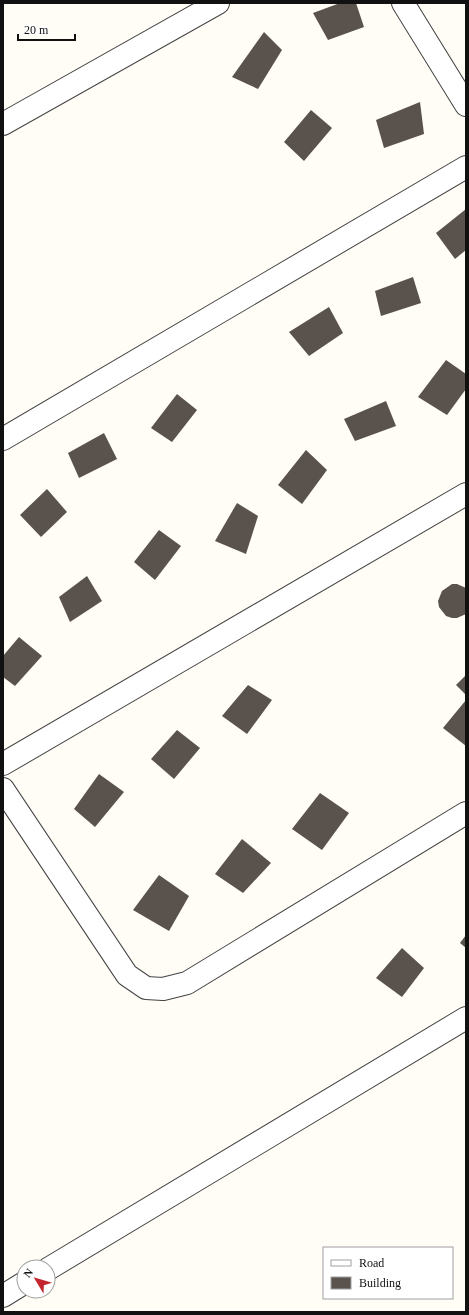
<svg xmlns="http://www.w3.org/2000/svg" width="469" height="1315" viewBox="0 0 469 1315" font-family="Georgia,serif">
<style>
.building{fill:#5a524d}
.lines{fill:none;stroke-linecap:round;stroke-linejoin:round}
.minor-casing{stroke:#444;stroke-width:24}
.minor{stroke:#fff;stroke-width:22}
</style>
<rect width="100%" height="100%" fill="#fffdf5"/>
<g class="building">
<path d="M340 3H356L364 27 328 40 313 13Z"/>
<path d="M264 32 282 50 258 89 232 77Z"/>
<path d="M420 102 424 134 384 148 376 120Z"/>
<path d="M311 110 332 128 304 161 284 142Z"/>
<path d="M466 209V250L455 259 436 233Z"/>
<path d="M413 277 421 303 381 316 375 291Z"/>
<path d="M329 307 343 333 309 356 289 332Z"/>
<path d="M446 360 466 374V389L447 415 418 397Z"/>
<path d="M177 394 197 410 172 442 151 428Z"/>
<path d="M386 401 396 426 355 441 344 419Z"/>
<path d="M104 433 117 459 79 478 68 453Z"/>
<path d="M306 450 327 470 302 504 278 485Z"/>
<path d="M47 489 67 512 41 537 20 515Z"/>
<path d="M237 503 258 516 246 554 215 541Z"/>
<path d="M159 530 181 546 155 580 134 562Z"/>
<path d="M87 576 102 601 70 622 59 597Z"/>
<path d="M452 584H457L466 588V614L457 618H452L446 616 439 607 438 601 442 591Z"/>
<path d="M19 637 42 656 15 686 3 677V656Z"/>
<path d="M466 675V695L456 685Z"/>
<path d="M248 685 272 700 247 734 222 716Z"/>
<path d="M466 700V746L443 728Z"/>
<path d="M177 730 200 748 174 779 151 759Z"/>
<path d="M99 774 124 792 95 827 74 809Z"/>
<path d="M320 793 349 813 322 850 292 829Z"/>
<path d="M242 839 271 863 243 893 215 874Z"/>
<path d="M159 875 189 896 169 931 133 910Z"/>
<path d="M466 935V948L460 943Z"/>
<path d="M402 948 424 968 402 997 376 978Z"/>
</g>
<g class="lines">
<defs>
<g id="minor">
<path d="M403 3 466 105"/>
<path d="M3 124 218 3"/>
<path d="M3 439 466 167"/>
<path d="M3 764 466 494"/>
<path d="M3 789 127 975 146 988 163 989 187 983 466 813"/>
<path d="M48 1269 466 1018"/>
<path d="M3 1296 24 1283"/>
</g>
</defs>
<use href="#minor" class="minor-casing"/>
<use href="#minor" class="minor"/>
</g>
<rect width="469" height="1315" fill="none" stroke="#111111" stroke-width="8"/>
<rect x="323" y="1247" width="130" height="52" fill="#ffffff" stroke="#a0a0a0"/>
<rect x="331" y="1260" width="20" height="6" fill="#ffffff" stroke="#a0a0a0"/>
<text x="359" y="1267" font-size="12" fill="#111111">Road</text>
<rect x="331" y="1277" width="20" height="12" fill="#5a524d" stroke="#a0a0a0"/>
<text x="359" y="1287" font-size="12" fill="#111111">Building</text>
<g transform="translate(36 1279) rotate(308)"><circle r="19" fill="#ffffff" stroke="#a0a0a0"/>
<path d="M0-3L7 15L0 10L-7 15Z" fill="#c4262e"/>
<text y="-6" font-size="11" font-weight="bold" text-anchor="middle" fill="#111111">N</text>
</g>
<path d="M18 34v6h57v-6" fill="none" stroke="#111111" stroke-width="2"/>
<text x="24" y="34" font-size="12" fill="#111111" stroke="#ffffff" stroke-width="3" paint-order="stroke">20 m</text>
</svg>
